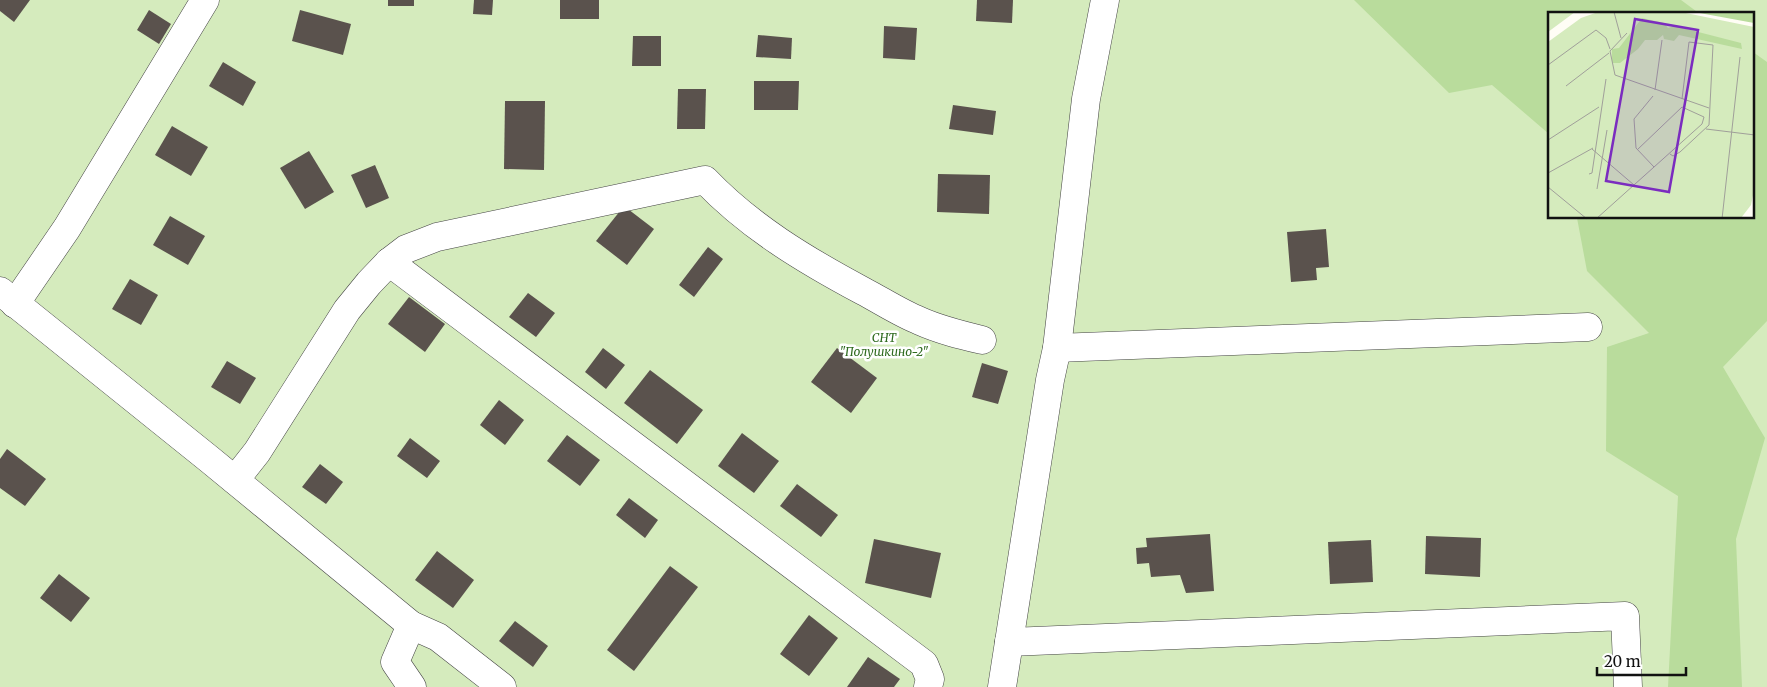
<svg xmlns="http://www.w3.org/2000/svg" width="1767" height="687" viewBox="0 0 1767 687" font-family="Merriweather,serif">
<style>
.green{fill:#d5ebbd;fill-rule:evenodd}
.forest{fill:#b9dc9c}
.building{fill:#5a524d}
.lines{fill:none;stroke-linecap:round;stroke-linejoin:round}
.minor-casing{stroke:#444;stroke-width:29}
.minor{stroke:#fff;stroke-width:28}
.labels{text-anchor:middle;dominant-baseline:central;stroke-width:5;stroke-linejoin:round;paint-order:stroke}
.park-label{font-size:12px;font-style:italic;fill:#2f6b1f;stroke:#fff}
.inset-road{fill:none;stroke:#a09f9a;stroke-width:1}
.view{fill:#7b2cbf;fill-opacity:0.15;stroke:#7b2cbf;stroke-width:2.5}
.inset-edge{fill:none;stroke:#111;stroke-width:2.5}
</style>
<rect width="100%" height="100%" fill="#fffdf5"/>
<path class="green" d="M0 0H1767V687H0ZM1550 14H1753V218H1550Z"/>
<g class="forest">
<path d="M1354 0H1681L1700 14H1550L1549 134 1492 85 1449 93Z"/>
<path d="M1753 52 1767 62V321L1723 367 1765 438 1736 539 1742 687H1668L1678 496 1606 451 1607 347 1649 333 1587 271 1577 218H1753Z"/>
</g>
<g class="building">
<path d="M0 0H30L14 22 0 11Z"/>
<rect x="388" y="0" width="26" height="6"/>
<path d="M474 0H493L492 15 473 14Z"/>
<rect x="560" y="0" width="39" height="19"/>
<path d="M977 0H1013L1012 23 976 21Z"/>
<path d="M149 10 171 24 159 44 137 30Z"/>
<path d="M300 10 351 24 343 55 292 41Z"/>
<path d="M884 26 917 28 915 60 883 58Z"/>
<path d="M758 35 792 38 791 59 756 57Z"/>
<path d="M633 36H661V66H632Z"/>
<path d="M223 62 256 82 243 106 209 86Z"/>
<path d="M754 81H799L798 110H754Z"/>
<path d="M678 89H706L705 129H677Z"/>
<path d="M505 101H545L544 170 504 169Z"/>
<path d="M953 105 996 111 993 135 949 129Z"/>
<path d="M172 126 208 147 191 176 155 155Z"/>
<path d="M309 151 334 192 305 209 280 168Z"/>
<path d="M375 165 389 198 366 208 351 175Z"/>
<path d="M938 174 990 175 989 214 937 212Z"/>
<path d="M624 206 654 229 627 265 596 241Z"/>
<path d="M170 216 205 236 188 265 153 245Z"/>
<path d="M1326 229 1329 267 1316 268 1317 280 1291 282 1287 232Z"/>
<path d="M708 247 723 259 694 297 679 285Z"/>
<path d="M130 279 158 295 141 325 112 309Z"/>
<path d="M528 293 555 313 536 337 509 317Z"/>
<path d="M409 297 445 324 425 352 388 324Z"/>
<path d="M603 348 625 365 606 389 585 372Z"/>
<path d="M837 348 877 378 851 413 811 382Z"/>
<path d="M227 361 256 378 240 404 211 387Z"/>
<path d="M982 363 1008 371 998 404 972 397Z"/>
<path d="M650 370 703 410 677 444 624 403Z"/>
<path d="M499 400 524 420 505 445 480 425Z"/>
<path d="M742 433 779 461 754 493 718 466Z"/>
<path d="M567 435 600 460 580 486 547 461Z"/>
<path d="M410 438 440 461 427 478 397 456Z"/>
<path d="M7 449 46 479 25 506 0 488V459Z"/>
<path d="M320 464 343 482 326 504 302 487Z"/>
<path d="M797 484 838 515 821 537 780 506Z"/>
<path d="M629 498 658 520 645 538 616 515Z"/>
<path d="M1210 534 1214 591 1186 593 1180 575 1151 577 1149 563 1137 564 1136 548 1147 547 1146 538Z"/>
<path d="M1426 536 1481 538 1480 577 1425 574Z"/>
<path d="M874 539 941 553 931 598 865 583Z"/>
<path d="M1371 540 1373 582 1330 584 1328 542Z"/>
<path d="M437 551 474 580 453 608 415 580Z"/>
<path d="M670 566 698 587 634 671 607 650Z"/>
<path d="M59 574 90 598 71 622 40 598Z"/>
<path d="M809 615 838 638 809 676 780 654Z"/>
<path d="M515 621 548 646 533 667 499 641Z"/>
<path d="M868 657 900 679 894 687H847Z"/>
</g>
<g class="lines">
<defs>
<g id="minor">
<path d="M389 262 924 664 930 679 928 687"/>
<path d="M0 291 209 459 411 625 438 637 502 687"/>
<path d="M15 304 67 228 205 0"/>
<path d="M1057 348 1588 327"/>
<path d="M235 480 257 452 347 310 369 283 389 262 406 249 437 237 705 180C750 227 805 260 863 291 882 301 900 313 920 321 940 330 961 335 982 340"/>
<path d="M411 625 395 662 412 687"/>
<path d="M1009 642 1625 616 1628 687"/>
<path d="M1002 687 1050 380 1057 348 1086 99 1105 0"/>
</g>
</defs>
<use href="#minor" class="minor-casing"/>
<use href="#minor" class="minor"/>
</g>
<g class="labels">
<g class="park-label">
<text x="884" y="337">СНТ<tspan x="884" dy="14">"Полушкино-2"</tspan></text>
</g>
</g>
<g transform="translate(1548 12)">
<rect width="206" height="206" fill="#fffdf5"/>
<path d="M0 0H27L0 20ZM50 0H133L206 15V178L203 193 193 206H0V30L33 6Z" fill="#d5ebbd"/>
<path d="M146 0H206V11ZM94 6 116 11 120 16 127 14 193 31 194 37 131 23 126 29 116 27 115 23 109 28H97L90 37 72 51H64V37L71 36Z" fill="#b9dc9c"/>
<path class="inset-road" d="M66 0 73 26M79 21 62 39 67 63 161 96M0 53 48 18 58 26 62 37M18 74 61 41M107 78 114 28M105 84 86 107 88 136 106 155M158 117 207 123M0 128 51 95M44 137 86 173M122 142 125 144 132 140 161 113 165 33 141 30 134 87M0 161 45 136M41 162 44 161 58 67M0 175 39 207M49 177 59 118M48 207 154 112 156 105 134 95 89 138M174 207 192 45"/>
<path class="view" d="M87 7 150 18 121 180 58 169Z"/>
<rect width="206" height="206" class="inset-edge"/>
</g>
<path d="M1597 667v8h89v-8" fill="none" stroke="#111111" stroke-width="2.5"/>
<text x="1604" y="667" font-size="15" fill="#111111" stroke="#ffffff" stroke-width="4" paint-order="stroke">20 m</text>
</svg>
